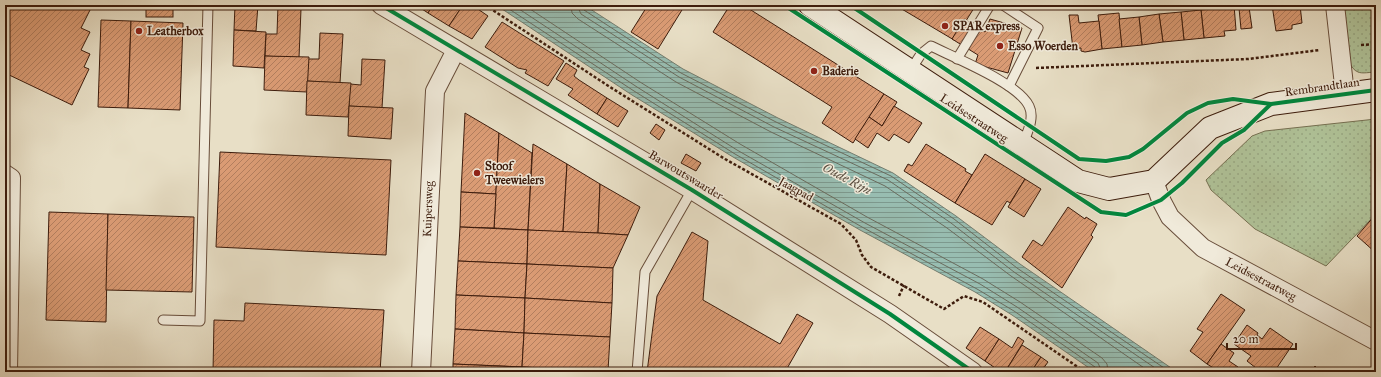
<svg xmlns="http://www.w3.org/2000/svg" width="1381" height="377" viewBox="0 0 1381 377" font-family="'IM FELL Great Primer',serif">
<style>
.grass{fill:url(#grass-dots);stroke:#767052}
.water{fill:url(#water-rules);stroke:#747d6f}
.lines{fill:none;stroke-linecap:round;stroke-linejoin:round}
.shore{stroke:#6a6c5e;stroke-width:1}
.building{fill:url(#building-hatch);stroke:#3d1c0c}
.lane-casing{stroke:#684d3a;stroke-width:11}
.street-casing{stroke:#684d3a;stroke-width:20}
.secondary-casing{stroke:#3d1c0c;stroke-width:24}
.path{stroke:#3d1c0c;stroke-width:2.5;stroke-dasharray:3 2;stroke-linecap:butt}
.lane{stroke:#f0eada;stroke-width:9}
.street{stroke:#f0eada;stroke-width:18}
.secondary{stroke:#f0eada;stroke-width:22}
.cycleway-casing{stroke:#f0eada;stroke-width:6}
.cycleway{stroke:#00873e;stroke-width:4}
.poi-dot{fill:#8f2418;stroke:#f0eada;stroke-width:1.5}
.labels{text-anchor:middle;dominant-baseline:central;stroke-width:3;stroke-linejoin:round;paint-order:stroke}
.poi-label{font-size:12px;font-weight:bold;fill:#3d1c0c;stroke:#f0eada;text-anchor:start}
.street-label{font-size:12px;fill:#3d1c0c;stroke:#f0eada}
.water-label{font-size:13px;font-style:italic;fill:#584c3e;stroke:#f0eada}
</style>
<defs>
<pattern id="grass-dots" width="8" height="8" patternUnits="userSpaceOnUse"><rect width="8" height="8" fill="#b0c399"/><path d="M2 2h.1M6 6h.1" fill="none" stroke="#98a783" stroke-width="1.8" stroke-linecap="round"/></pattern>
<pattern id="water-rules" width="6" height="5" patternUnits="userSpaceOnUse"><rect width="6" height="5" fill="#98bdb1"/><path d="M0 2.5h6" fill="none" stroke="#7d998e"/></pattern>
<pattern id="building-hatch" width="6" height="6" patternUnits="userSpaceOnUse"><rect width="6" height="6" fill="#da9b74"/><path d="M-1 1l2-2M0 6l6-6M5 7l2-2" fill="none" stroke="#b27e5e"/></pattern>
</defs>
<rect width="100%" height="100%" fill="#e8dfc6"/>
<filter id="stains"><feTurbulence type="fractalNoise" baseFrequency=".005" numOctaves="4"/><feColorMatrix values="0 0 0 0 .2 0 0 0 0 .09 0 0 0 0 .02 0 0 0 .5 -.17"/></filter>
<radialGradient id="worn" r=".72"><stop offset=".6" stop-color="#630" stop-opacity="0"/><stop offset="1" stop-color="#630" stop-opacity=".3"/></radialGradient>
<g class="grass">
<path d="M1342 5H1376V72C1371 72 1362 74 1358 72 1342 66 1343 20 1342 5Z"/>
<path d="M1376 119V214L1326 266 1255 229 1211 190 1206 180 1252 136 1265 131Z"/>
</g>
<path class="water" d="M496 5H584L683 69 778 118 893 173 956 216 1020 264 1177 372H1095L1012 315 975 292 860 230 733 157 632 95Z"/>
<g class="lines">
<g class="shore">
<path d="M503 5 634 91 735 154 862 227 977 289 1014 311 1095 367 1097 372"/>
<path d="M513 5 637 87 737 150 865 223 980 284 1017 307 1098 363 1102 372"/>
<path d="M524 5 640 82 740 144 867 217 983 279 1020 302 1102 358 1107 364 1108 372"/>
<path d="M571 5 572 13 578 19 676 82 771 132 885 186 947 228 1011 276 1150 372"/>
<path d="M577 5 581 14 679 77 774 127 888 180 951 223 1014 272 1161 372"/>
<path d="M582 5 584 10 681 73 776 122 891 176 954 219 1017 268 1170 372"/>
</g>
</g>
<g class="building">
<path d="M5 5H84L91 8 81 28 90 32 81 50 90 54 84 67 89 69 72 105 5 73Z"/>
<rect x="146" y="5" width="27" height="12"/>
<path d="M235 5H258L256 31 234 30Z"/>
<path d="M278 5H295L294 9H301L299 58 265 56 266 34H277Z"/>
<path d="M416 5H433L428 13Z"/>
<path d="M433 5H463L449 26 428 13Z"/>
<path d="M463 5H472L488 16 472 39 449 26Z"/>
<path d="M648 5H685L658 49 631 32Z"/>
<path d="M730 5H743L884 94 853 143 822 123 832 107 713 32Z"/>
<path d="M895 5H969L974 8 954 40Z"/>
<path d="M1221 5H1234L1236 30 1224 31 1225 36 1204 38 1201 10 1222 8Z"/>
<path d="M1239 5H1249V7L1239 8Z"/>
<path d="M1272 5H1300L1302 23 1292 25V29L1276 31Z"/>
<path d="M1249 7 1252 28 1241 29 1239 8Z"/>
<path d="M1201 10 1204 38 1184 40 1181 12Z"/>
<path d="M1181 12 1184 40 1163 42 1159 14Z"/>
<path d="M1119 13 1122 47 1102 49 1098 15Z"/>
<path d="M1159 14 1163 42 1142 45 1139 17Z"/>
<path d="M1069 15H1078L1079 23 1099 21 1102 49 1085 52 1081 51V48L1073 49Z"/>
<path d="M1139 17 1142 45 1122 47 1119 19Z"/>
<path d="M964 19 985 32 990 19 1022 28 1008 73 975 64 978 55 952 39Z"/>
<path d="M101 20 131 21 128 108 98 107Z"/>
<path d="M131 21 183 23 180 110 128 108Z"/>
<path d="M502 22 564 61 548 86 525 73 527 70 518 68 485 47Z"/>
<path d="M234 30 266 32 264 68 233 66Z"/>
<path d="M320 33 343 34 340 83 307 81 308 59H319Z"/>
<path d="M265 56 309 57 307 92 264 90Z"/>
<path d="M362 59 385 60 382 108 349 106 350 84 361 85Z"/>
<path d="M566 63 577 70 574 76 579 80 607 98 597 114 568 95 573 89 556 79Z"/>
<path d="M307 81 351 83 348 117 306 115Z"/>
<path d="M884 94 897 102 882 126 869 117Z"/>
<path d="M607 98 628 111 618 127 597 114Z"/>
<path d="M349 106 393 108 391 139 348 136Z"/>
<path d="M894 106 922 123 909 143 894 134 889 141 877 133 868 148 855 139 869 117 882 126Z"/>
<path d="M465 113 499 133 496 194 461 192Z"/>
<path d="M656 124 665 130 659 140 650 133Z"/>
<path d="M499 133 532 153 528 230 494 228Z"/>
<path d="M533 144 567 164 563 232 528 230Z"/>
<path d="M926 144 966 169 965 171 972 175 955 203 904 171 908 164 912 166Z"/>
<path d="M220 152 391 160 386 255 216 247Z"/>
<path d="M686 154 701 163 696 171 681 163Z"/>
<path d="M985 154 1025 179 1010 203 1007 201 992 225 955 203Z"/>
<path d="M567 164 600 184 598 233 563 232Z"/>
<path d="M1025 179 1041 189 1024 217 1008 207Z"/>
<path d="M600 184 640 207 628 235 598 233Z"/>
<path d="M461 192 496 194 494 228 460 227Z"/>
<path d="M1068 207 1085 219 1086 217 1097 224 1091 235 1093 237 1062 288 1022 257 1033 240 1042 246Z"/>
<path d="M49 212 108 214 106 322 46 320Z"/>
<path d="M108 214 194 217 192 292 106 290Z"/>
<path d="M1376 214V253L1357 236Z"/>
<path d="M460 227 528 230 527 264 458 261Z"/>
<path d="M528 230 598 233 628 235 613 268 527 264Z"/>
<path d="M692 232 708 241 703 300 780 344 797 314 813 323 785 372H647L657 296Z"/>
<path d="M458 261 527 264 525 298 456 295Z"/>
<path d="M527 264 613 268 612 303 525 298Z"/>
<path d="M1221 294 1245 310 1207 364 1190 351 1203 332 1197 329Z"/>
<path d="M456 295 525 298 524 333 455 329Z"/>
<path d="M525 298 612 303 610 337 524 333Z"/>
<path d="M245 303 384 310 380 372H213L214 320 244 321Z"/>
<path d="M1247 325 1258 333 1257 335 1262 339 1270 328 1293 344 1274 372H1253L1256 368 1247 361 1251 356 1234 344Z"/>
<path d="M980 327 999 339 985 361 966 348Z"/>
<path d="M455 329 524 333 522 367 453 364Z"/>
<path d="M524 333 610 337 608 371 522 367Z"/>
<path d="M1018 337 1024 341 1005 372H1001L985 361 999 339 1012 348Z"/>
<path d="M1221 344 1234 353 1229 361 1238 367 1234 372H1220L1207 364Z"/>
<path d="M1022 345 1041 357 1031 372H1005Z"/>
<path d="M1041 357 1048 362 1043 369 1048 372H1031Z"/>
<path d="M453 364 522 367V372H453Z"/>
<path d="M1315 366 1321 372H1310Z"/>
<path d="M522 367 608 371V372H522Z"/>
</g>
<g class="lines">
<defs>
<g id="lane">
<path d="M1003 5 1038 28 1009 86"/>
<path d="M957 59 990 5"/>
<path d="M910 71 921 54 931 46C955 58 1018 83 1029 106 1035 118 1027 133 1023 144"/>
<path d="M163 320 200 321 208 5"/>
<path d="M637 372 645 272 692 190"/>
</g>
<g id="street">
<path d="M381 5 692 190 890 314 973 372"/>
<path d="M1335 5 1345 94"/>
<path d="M5 174 11 178 8 372"/>
<path d="M1154 181 1161 200 1170 217 1203 248 1376 341"/>
<path d="M421 372 435 91 456 50"/>
</g>
<path id="secondary" d="M810 5 1078 181 1109 189 1154 181 1210 128 1271 104 1376 90"/>
</defs>
<use href="#lane" class="lane-casing"/>
<use href="#street" class="street-casing"/>
<use href="#secondary" class="secondary-casing"/>
<g class="path">
<path d="M485 5 610 87 725 159 841 224 856 240 862 255 871 267 944 309 964 296 983 302 1085 372"/>
<path d="M1361 45 1376 44"/>
<path d="M1036 68 1248 59 1320 50"/>
<path d="M899 296 904 285"/>
</g>
<use href="#lane" class="lane"/>
<use href="#street" class="street"/>
<use href="#secondary" class="secondary"/>
<defs>
<g id="cycleway">
<path d="M381 5 692 190 890 314 973 372"/>
<path d="M784 5 1101 212 1126 215 1161 200 1182 183 1222 143 1244 130 1271 104"/>
<path d="M850 5 1079 159 1106 161 1129 157 1143 149 1187 113 1208 103 1233 99 1271 104 1376 90"/>
</g>
</defs>
<use href="#cycleway" class="cycleway-casing"/>
<use href="#cycleway" class="cycleway"/>
</g>
<g class="poi-dot">
<circle cx="945" cy="26" r="4"/>
<circle cx="139" cy="31" r="4"/>
<circle cx="1000" cy="46" r="4"/>
<circle cx="814" cy="71" r="4"/>
<circle cx="477" cy="173" r="4"/>
</g>
<g class="labels">
<g class="poi-label">
<text x="953" y="26">SPAR express</text>
<text x="147" y="31">Leatherbox</text>
<text x="1008" y="46">Esso Woerden</text>
<text x="822" y="71">Baderie</text>
<text x="485" y="166">Stoof<tspan x="485" dy="14">Tweewielers</tspan></text>
</g>
<g class="street-label">
<text transform="translate(1322 87) rotate(-8)">Rembrandtlaan</text>
<text transform="translate(974 118) rotate(33)">Leidsestraatweg</text>
<text transform="translate(686 175) rotate(31)">Barwoutswaarder</text>
<text transform="translate(796 189) rotate(29)">Jaagpad</text>
<text transform="translate(428 209) rotate(-88)">Kuipersweg</text>
<text transform="translate(1261 279) rotate(28)">Leidsestraatweg</text>
</g>
<g class="water-label">
<text transform="translate(847 179) rotate(28)">Oude Rijn</text>
</g>
</g>
<rect width="1381" height="377" fill="none" stroke="#e8dfc6" stroke-width="20"/>
<rect x="6" y="6" width="1369" height="365" fill="none" stroke="#3d1c0c" stroke-width="2"/>
<rect x="10" y="10" width="1361" height="357" fill="none" stroke="#3d1c0c"/>
<path d="M1227 343v6h69v-6" fill="none" stroke="#3d1c0c" stroke-width="2"/>
<text x="1233" y="343" font-size="12" fill="#3d1c0c" stroke="#f0eada" stroke-width="3" paint-order="stroke">20 m</text>
<rect width="100%" height="100%" filter="url(#stains)"/>
<rect width="100%" height="100%" fill="url(#worn)"/>
</svg>
